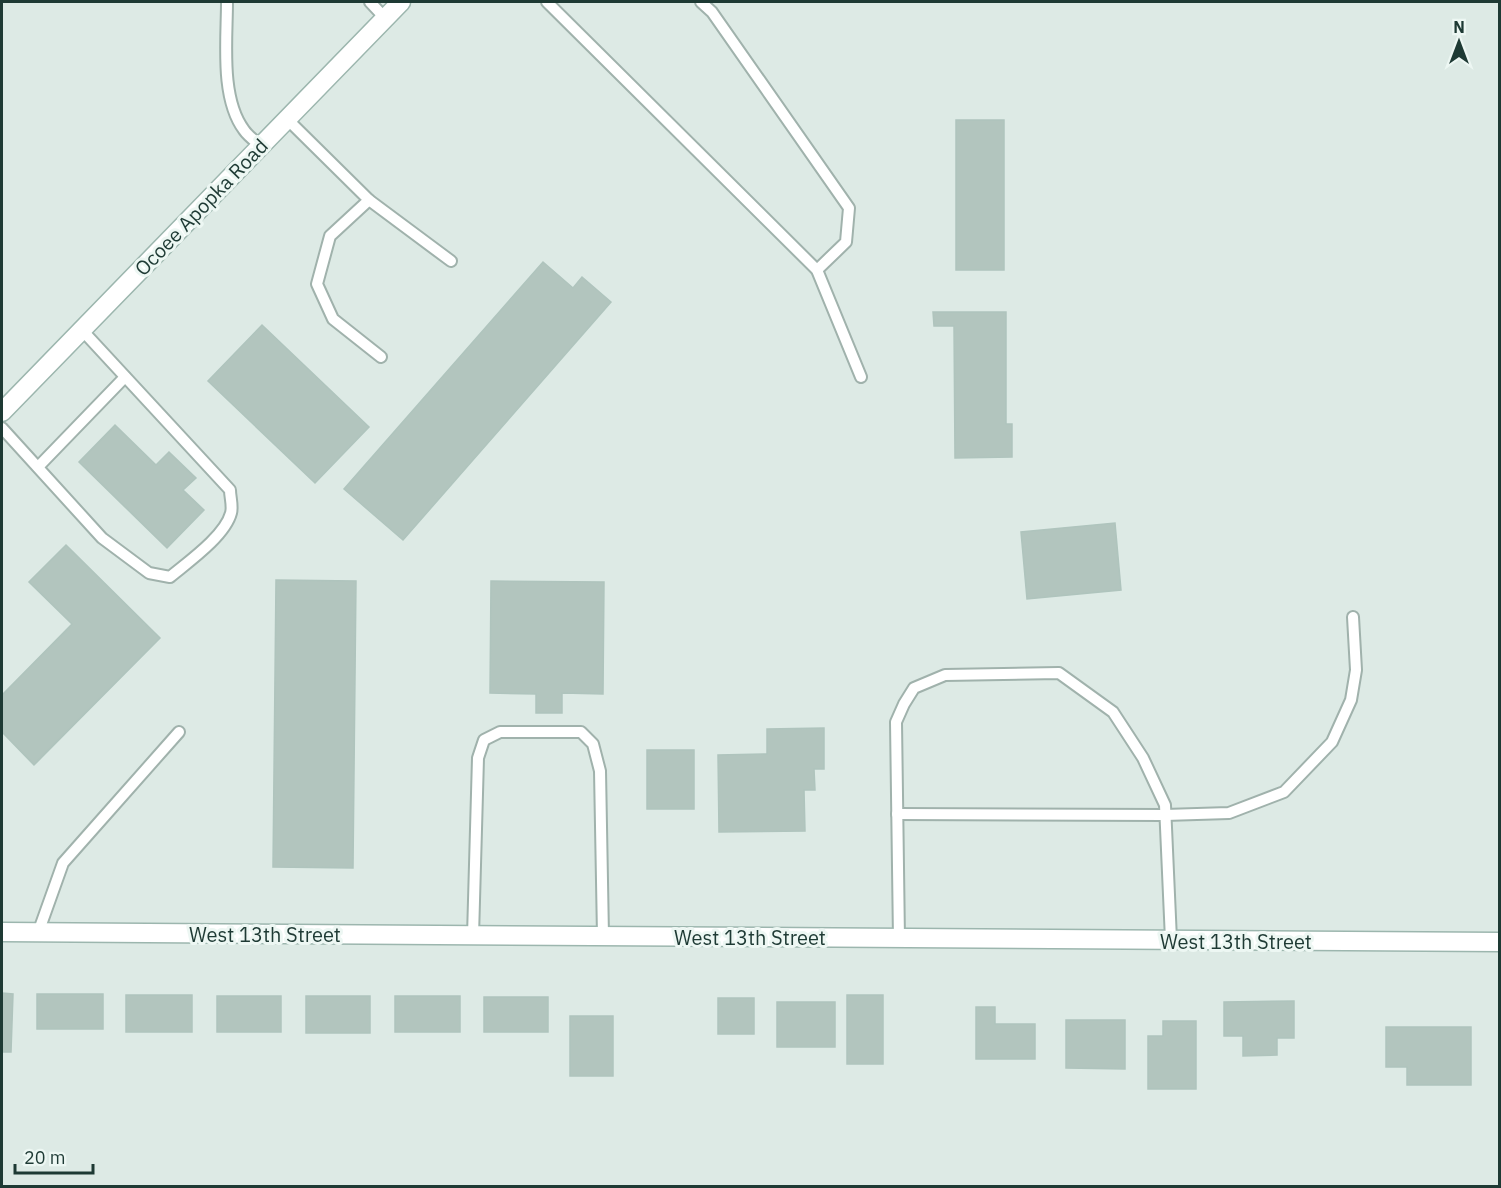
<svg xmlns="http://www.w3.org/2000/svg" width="1501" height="1188" viewBox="0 0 1501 1188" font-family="'IBM Plex Sans',sans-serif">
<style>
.building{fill:#b2c5be;stroke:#afc4bd;stroke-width:1.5}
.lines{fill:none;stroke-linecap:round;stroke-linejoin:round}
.lane-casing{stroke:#a0b2ac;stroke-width:14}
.secondary-casing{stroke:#9cb6ae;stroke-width:21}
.lane{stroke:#fff;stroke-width:10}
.secondary{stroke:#fff;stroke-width:18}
.labels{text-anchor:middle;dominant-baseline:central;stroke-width:6;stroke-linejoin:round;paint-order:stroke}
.street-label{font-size:20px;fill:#1e3a34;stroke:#edf7f3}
</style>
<rect width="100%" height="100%" fill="#ddeae5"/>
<g class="building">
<rect x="956" y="120" width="48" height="150"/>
<path d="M543 262 573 288 582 277 611 302 403 540 344 489Z"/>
<path d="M933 312H1006V424H1012V457L955 458 954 326H934Z"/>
<path d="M262 325 369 427 315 483 208 381Z"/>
<path d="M115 425 156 465 169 452 196 478 183 490 204 510 167 548 79 462Z"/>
<path d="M1115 523 1121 590 1027 599 1021 532Z"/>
<path d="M66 545 160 638 34 765 2 732V695L72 624 29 582Z"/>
<path d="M276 580 356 581 353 868 273 867Z"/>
<path d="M491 581 604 582 603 694 562 693V713H536V694L490 693Z"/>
<path d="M824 728V769H814L815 790H804L805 831 719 832 718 755 767 754V729Z"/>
<rect x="647" y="750" width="47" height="59"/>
<path d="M2 993 13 994 11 1052H2Z"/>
<rect x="37" y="994" width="66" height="35"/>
<rect x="126" y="995" width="66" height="37"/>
<rect x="847" y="995" width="36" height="69"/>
<rect x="217" y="996" width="64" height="36"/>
<rect x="306" y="996" width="64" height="37"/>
<rect x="395" y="996" width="65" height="36"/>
<rect x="484" y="997" width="64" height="35"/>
<rect x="718" y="998" width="36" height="36"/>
<path d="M1294 1001V1038H1277V1055L1243 1056V1036H1224V1002Z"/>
<rect x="777" y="1002" width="58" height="45"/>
<path d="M976 1007H995V1024H1035V1059H976Z"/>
<rect x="570" y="1016" width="43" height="60"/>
<path d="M1066 1020H1125V1069L1066 1068Z"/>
<path d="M1163 1021H1196V1089H1148V1036H1163Z"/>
<path d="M1386 1027H1471V1085H1407V1067H1386Z"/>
</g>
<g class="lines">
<defs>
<g id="lane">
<path d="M227 2C227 40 220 98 244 130 248 136 255 141 261 146"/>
<path d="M370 2 385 18"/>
<path d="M547 2 817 270 861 377"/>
<path d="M701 2 712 12 849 208 846 242 817 270"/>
<path d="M287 119 369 200 330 236 317 284 333 319 381 357"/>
<path d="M369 200 451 261"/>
<path d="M2 428 102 538 149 573 170 577C188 562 225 536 231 513 233 506 230 497 230 490L82 330"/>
<path d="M38 467 125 377"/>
<path d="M897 814 1165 815 1229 813 1284 792 1332 742 1351 700 1356 670 1353 617"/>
<path d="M38 933 63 863 179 732"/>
<path d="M473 936 478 758 484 740 500 732H581L593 744 600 771 603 936"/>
<path d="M899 939 896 722 904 704 914 688 945 675 1059 673 1113 712 1143 758 1165 805 1171 940"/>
</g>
<g id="secondary">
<path d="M2 412 401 2"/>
<path d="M2 932 1500 942"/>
</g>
</defs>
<use href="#lane" class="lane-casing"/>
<use href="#secondary" class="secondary-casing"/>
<use href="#lane" class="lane"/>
<use href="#secondary" class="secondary"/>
</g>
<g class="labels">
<g class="street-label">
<text transform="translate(201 207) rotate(-46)">Ocoee Apopka Road</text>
<text x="265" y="934">West 13th Street</text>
<text x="750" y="937">West 13th Street</text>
<text x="1236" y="941">West 13th Street</text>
</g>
</g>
<rect width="1501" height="1188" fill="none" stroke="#1e3a34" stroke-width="6"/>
<g transform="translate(1459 42)" stroke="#edf7f3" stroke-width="4.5" paint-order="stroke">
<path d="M0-4.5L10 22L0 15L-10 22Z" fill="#1e3a34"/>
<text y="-9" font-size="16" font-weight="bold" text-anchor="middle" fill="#1e3a34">N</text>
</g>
<path d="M15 1164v9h78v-9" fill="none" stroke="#1e3a34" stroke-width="3"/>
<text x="24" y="1164" font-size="18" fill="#1e3a34" stroke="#edf7f3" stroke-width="4.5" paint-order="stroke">20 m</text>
</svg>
